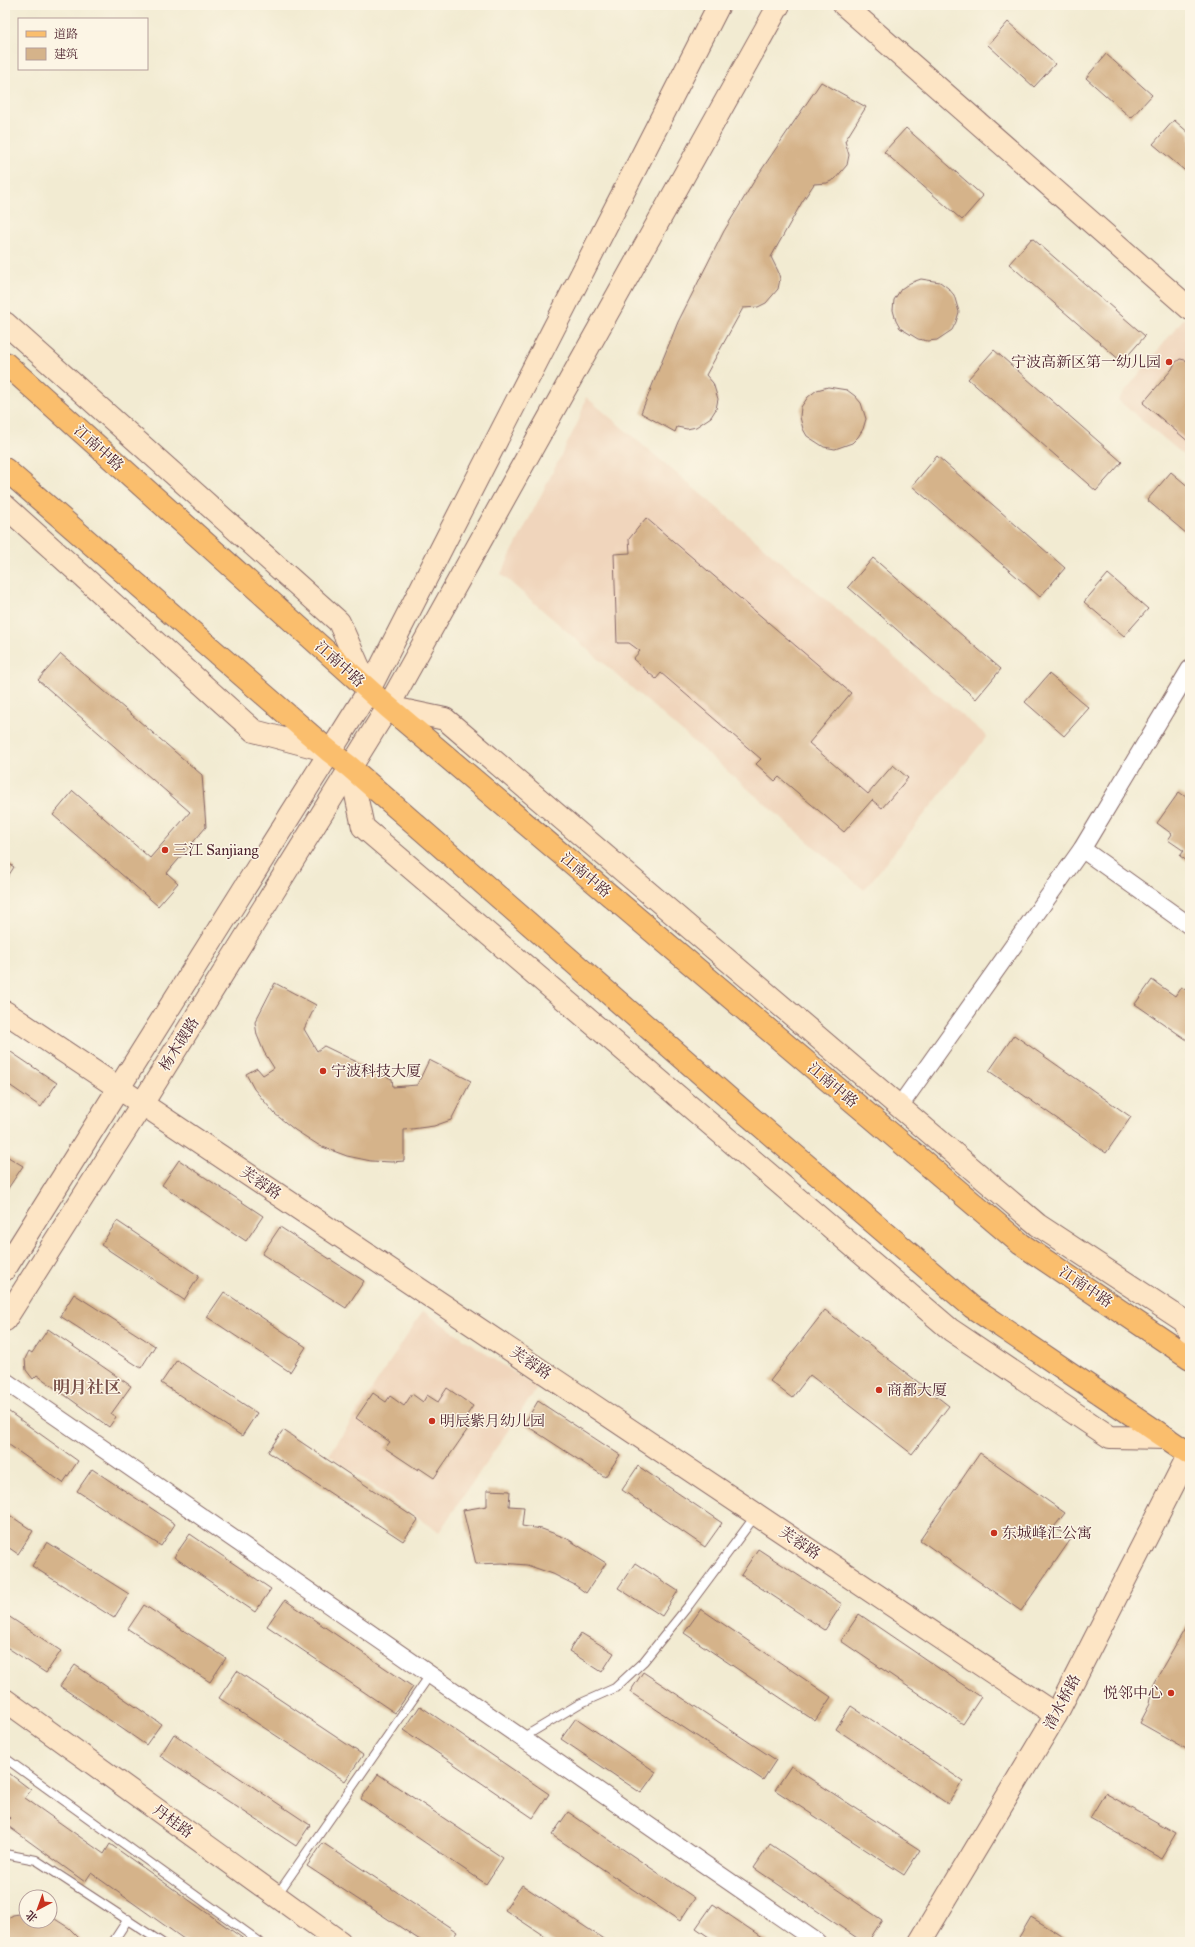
<svg xmlns="http://www.w3.org/2000/svg" width="1195" height="1947" viewBox="0 0 1195 1947" font-family="'IM FELL Great Primer','Noto Serif SC',serif">
<style>
.built{fill:#f0d5bc}
.building{fill:#d5b38a}
.lines{fill:none;stroke-linecap:round;stroke-linejoin:round}
.lane-casing{stroke:#856665;stroke-width:10}
.street-casing{stroke:#856665;stroke-width:19}
.secondary-casing{stroke:#856665;stroke-width:24}
.primary-casing{stroke:#856665;stroke-width:24}
.lane{stroke:#fff;stroke-width:8}
.street{stroke:#fff;stroke-width:17}
.secondary{stroke:#fde5c5;stroke-width:22}
.primary{stroke:#fabe6d;stroke-width:22}
.poi-dot{fill:#c8321e;stroke:#fcf5e5;stroke-width:1.5}
.labels{text-anchor:middle;dominant-baseline:central;stroke-width:3;stroke-linejoin:round;paint-order:stroke}
.poi-label{font-size:15px;fill:#4a1f2b;stroke:#fcf5e5;text-anchor:start}
.street-label{font-size:15px;fill:#4a1f2b;stroke:#fcf5e5}
.quarter-label{font-size:17px;font-weight:bold;fill:#7b534c;stroke:#fcf5e5}
</style>
<rect width="100%" height="100%" fill="#fcf5e5"/>
<filter id="ink" filterUnits="userSpaceOnUse"><feTurbulence type="fractalNoise" baseFrequency=".025" numOctaves="2"/><feDisplacementMap in="SourceGraphic" scale="8" xChannelSelector="R" yChannelSelector="G"/><feConvolveMatrix kernelMatrix="1 2 1 2 8 2 1 2 1" color-interpolation-filters="sRGB"/></filter>
<filter id="wash" filterUnits="userSpaceOnUse"><feTurbulence type="fractalNoise" baseFrequency=".012" numOctaves="4" result="noise"/><feDisplacementMap in="SourceGraphic" scale="16" xChannelSelector="R" yChannelSelector="G"/><feGaussianBlur stdDeviation="0.9" result="paint"/><feColorMatrix in="noise" values="0 0 0 0 0 0 0 0 0 0 0 0 0 0 0 0 0 1.4 0 .05"/><feComposite in="paint" operator="in"/></filter>
<g filter="url(#wash)">
<rect width="100%" height="100%" fill="#f2ebd2"/>
<g class="built">
<path d="M1184 318 1190 324V460L1118 400Z"/>
<path d="M586 397 987 736 864 890 501 574 579 420Z"/>
<path d="M423 1311 537 1388 439 1532 329 1455Z"/>
</g>
<g id="blocks">
<g class="building">
<path d="M1008 22 1055 64 1034 87 988 45Z"/>
<path d="M1106 54 1152 95 1131 118 1086 78Z"/>
<path d="M821 82 866 107 845 141 849 155 847 165 835 179 827 183 814 184 802 202 771 257 778 271 780 279 778 289 766 303 758 307 743 308 706 375 713 383 718 399 716 409 711 417 696 427 687 429 677 427 675 432 641 413 678 322 724 231 756 178Z"/>
<path d="M1174 120 1190 134V175L1153 144Z"/>
<path d="M906 128 983 196 962 220 884 152Z"/>
<path d="M1032 238 1145 336 1122 362 1009 264Z"/>
<path d="M921 279 940 282 948 288 954 295 959 312 956 322 952 330 937 340 928 341 918 339 900 328 896 321 893 310 894 300 901 289 910 283Z"/>
<path d="M994 350 1122 462 1096 491 968 379Z"/>
<path d="M1180 359 1190 361V443L1143 403 1172 369 1175 363Z"/>
<path d="M828 387 847 390 855 396 861 403 866 419 863 429 858 437 852 443 835 449 824 447 807 436 803 429 800 417 801 407 808 397 817 390Z"/>
<path d="M937 456 1065 568 1040 597 912 486Z"/>
<path d="M1171 472 1190 488V531L1187 534 1147 500Z"/>
<path d="M646 518 851 693 809 743 868 794 893 765 908 778 882 808 872 800 844 832 779 777 775 781 756 764 761 759 661 673 656 679 633 659 640 651 629 643H617L614 554 630 553 629 539Z"/>
<path d="M873 558 1001 669 976 699 848 587Z"/>
<path d="M1108 574 1148 609 1124 636 1084 602Z"/>
<path d="M61 654 202 775 206 827 167 873 178 883 158 906 53 815 73 791 150 858 190 812 38 680Z"/>
<path d="M1049 674 1089 708 1064 736 1025 702Z"/>
<path d="M1179 792 1190 800V863L1180 856 1184 851 1168 840 1172 834 1157 823Z"/>
<path d="M5 861 14 867 5 881Z"/>
<path d="M1152 980 1175 996 1181 987 1190 993V1042L1135 1004Z"/>
<path d="M275 983 316 1005 304 1029 317 1051 324 1046 392 1079 393 1087 417 1085 429 1060 471 1081 451 1120 434 1126 404 1130V1161L392 1162 371 1161 347 1156 320 1146 295 1130 275 1114 254 1089 246 1074 257 1068 263 1075 274 1068 264 1052 257 1035 255 1022Z"/>
<path d="M1014 1035 1131 1117 1106 1153 989 1071Z"/>
<path d="M5 1048 57 1083 41 1107 5 1082Z"/>
<path d="M5 1155 23 1166 5 1193Z"/>
<path d="M179 1160 263 1216 246 1241 162 1185Z"/>
<path d="M117 1221 199 1276 184 1300 101 1245Z"/>
<path d="M280 1227 364 1281 346 1308 262 1254Z"/>
<path d="M224 1292 306 1347 290 1372 207 1317Z"/>
<path d="M74 1294 155 1346 141 1368 60 1316Z"/>
<path d="M825 1310 949 1406 912 1454 810 1375 792 1398 770 1381Z"/>
<path d="M48 1329 131 1386 111 1414 116 1417 109 1427 37 1375 33 1379 26 1370 25 1359 29 1351 32 1353Z"/>
<path d="M177 1360 257 1413 242 1436 161 1383Z"/>
<path d="M447 1388 473 1406 465 1418 472 1423 434 1478 419 1468 418 1470 385 1448 390 1442 356 1418 373 1393 386 1402 390 1396 404 1406 412 1394 423 1402 427 1395 438 1402Z"/>
<path d="M538 1401 620 1455 605 1477 524 1424Z"/>
<path d="M5 1409 78 1461 63 1483 5 1442Z"/>
<path d="M283 1430 418 1520 403 1541 268 1452Z"/>
<path d="M980 1453 1065 1513 1054 1527 1071 1539 1021 1611 920 1540Z"/>
<path d="M638 1466 722 1523 705 1547 622 1490Z"/>
<path d="M92 1469 175 1524 161 1546 77 1491Z"/>
<path d="M487 1490 510 1491 509 1506 524 1507 522 1526 542 1529 566 1538 606 1563 586 1593 575 1585 553 1574 527 1565 502 1563 476 1564 463 1510 487 1506Z"/>
<path d="M5 1512 33 1531 18 1554 5 1545Z"/>
<path d="M190 1534 271 1589 255 1612 174 1557Z"/>
<path d="M47 1542 129 1594 114 1618 32 1566Z"/>
<path d="M758 1549 842 1604 825 1630 741 1575Z"/>
<path d="M635 1563 678 1591 662 1616 618 1588Z"/>
<path d="M285 1600 413 1687 395 1713 267 1626Z"/>
<path d="M144 1605 226 1658 210 1682 128 1629Z"/>
<path d="M701 1609 831 1697 815 1721 684 1633Z"/>
<path d="M5 1614 61 1651 46 1673 5 1646Z"/>
<path d="M859 1614 981 1697 963 1724 841 1641Z"/>
<path d="M1190 1620V1751L1140 1723 1150 1704 1154 1682Z"/>
<path d="M581 1633 614 1653 602 1672 569 1651Z"/>
<path d="M75 1665 161 1724 146 1745 60 1686Z"/>
<path d="M237 1671 363 1755 345 1781 219 1698Z"/>
<path d="M643 1672 776 1760 763 1780 630 1692Z"/>
<path d="M420 1706 549 1794 533 1818 404 1730Z"/>
<path d="M851 1706 963 1781 948 1804 836 1729Z"/>
<path d="M576 1718 656 1772 641 1793 561 1739Z"/>
<path d="M174 1734 310 1825 296 1846 160 1756Z"/>
<path d="M791 1766 920 1850 904 1875 775 1790Z"/>
<path d="M5 1770 31 1790 25 1798 104 1854 110 1844 248 1942H188L91 1873 85 1882 5 1824 10 1818 5 1814Z"/>
<path d="M378 1774 503 1858 486 1884 361 1799Z"/>
<path d="M1105 1793 1176 1833 1161 1858 1090 1818Z"/>
<path d="M568 1812 695 1898 680 1921 552 1835Z"/>
<path d="M323 1843 457 1932 450 1942H423L307 1866Z"/>
<path d="M770 1844 882 1920 868 1942H863L754 1868Z"/>
<path d="M522 1885 608 1942H553L505 1910Z"/>
<path d="M713 1904 769 1942H716L696 1928Z"/>
<path d="M26 1913V1921H50V1917L55 1919 69 1928 83 1942H5V1920L13 1915Z"/>
<path d="M1031 1917 1072 1942H1023L1018 1939Z"/>
</g>
</g>
</g>
<g filter="url(#ink)">
<use href="#blocks" fill-opacity="0" stroke="#856665" stroke-width="1"/>
<g class="lines">
<defs>
<g id="lane">
<path d="M522 1738 579 1704 615 1688 644 1661 689 1605 756 1515"/>
<path d="M5 1758 260 1942"/>
<path d="M5 1854 36 1860 161 1942"/>
<path d="M277 1895 430 1675"/>
<path d="M113 1942 128 1919"/>
</g>
<g id="street">
<path d="M1082 849 1190 926"/>
<path d="M899 1107 1082 849 1190 669"/>
<path d="M5 1381 817 1942"/>
</g>
<g id="secondary">
<path d="M844 5 1190 309"/>
<path d="M5 323 339 622 369 690"/>
<path d="M5 506 254 731 329 751"/>
<path d="M388 707 445 719 1038 1225 1184 1321 1190 1333"/>
<path d="M350 767 363 827 951 1330 1110 1437 1167 1438"/>
<path d="M5 1012 1056 1715"/>
<path d="M5 1269 369 690 719 5"/>
<path d="M5 1320 142 1104 388 707 779 5"/>
<path d="M5 1700 340 1942"/>
<path d="M920 1942 1056 1715 1189 1454"/>
</g>
<g id="primary">
<path d="M5 363 388 707 1021 1244 1190 1358"/>
<path d="M5 469 329 751 350 767 741 1109 972 1307 1190 1454"/>
</g>
</defs>
<use href="#lane" class="lane-casing"/>
<use href="#street" class="street-casing"/>
<use href="#secondary" class="secondary-casing"/>
<use href="#primary" class="primary-casing"/>
<use href="#lane" class="lane"/>
<use href="#street" class="street"/>
<use href="#secondary" class="secondary"/>
<use href="#primary" class="primary"/>
</g>
</g>
<g class="poi-dot">
<circle cx="1169" cy="362" r="4"/>
<circle cx="165" cy="850" r="4"/>
<circle cx="323" cy="1071" r="4"/>
<circle cx="879" cy="1390" r="4"/>
<circle cx="432" cy="1421" r="4"/>
<circle cx="994" cy="1533" r="4"/>
<circle cx="1171" cy="1693" r="4"/>
</g>
<g class="labels">
<g class="poi-label">
<text x="1161" y="362" text-anchor="end">宁波高新区第一幼儿园</text>
<text x="173" y="850">三江 Sanjiang</text>
<text x="331" y="1071">宁波科技大厦</text>
<text x="887" y="1390">商都大厦</text>
<text x="440" y="1421">明辰紫月幼儿园</text>
<text x="1002" y="1533">东城峰汇公寓</text>
<text x="1163" y="1693" text-anchor="end">悦邻中心</text>
</g>
<g class="street-label">
<text transform="translate(99 448) rotate(42)">江南中路</text>
<text transform="translate(340 664) rotate(42)">江南中路</text>
<text transform="translate(586 875) rotate(40)">江南中路</text>
<text transform="translate(179 1044) rotate(-58)">杨木碶路</text>
<text transform="translate(833 1085) rotate(40)">江南中路</text>
<text transform="translate(261 1183) rotate(34)">芙蓉路</text>
<text transform="translate(1086 1287) rotate(34)">江南中路</text>
<text transform="translate(531 1363) rotate(34)">芙蓉路</text>
<text transform="translate(800 1543) rotate(34)">芙蓉路</text>
<text transform="translate(1062 1702) rotate(-62)">清水桥路</text>
<text transform="translate(173 1821) rotate(36)">丹桂路</text>
</g>
<g class="quarter-label">
<text x="87" y="1387">明月社区</text>
</g>
</g>
<rect width="1195" height="1947" fill="none" stroke="#fcf5e5" stroke-width="20"/>
<rect x="18" y="18" width="130" height="52" fill="#fcf5e5" stroke="#b59f9b"/>
<rect x="26" y="31" width="20" height="6" fill="#fabe6d" stroke="#b59f9b"/>
<text x="54" y="38" font-size="12" fill="#4a1f2b">道路</text>
<rect x="26" y="48" width="20" height="12" fill="#d5b38a" stroke="#b59f9b"/>
<text x="54" y="58" font-size="12" fill="#4a1f2b">建筑</text>
<g transform="translate(38 1909) rotate(221)"><circle r="19" fill="#fcf5e5" stroke="#b59f9b"/>
<path d="M0-3L7 15L0 10L-7 15Z" fill="#c8321e"/>
<text y="-6" font-size="11" font-weight="bold" text-anchor="middle" fill="#4a1f2b">北</text>
</g>
</svg>
